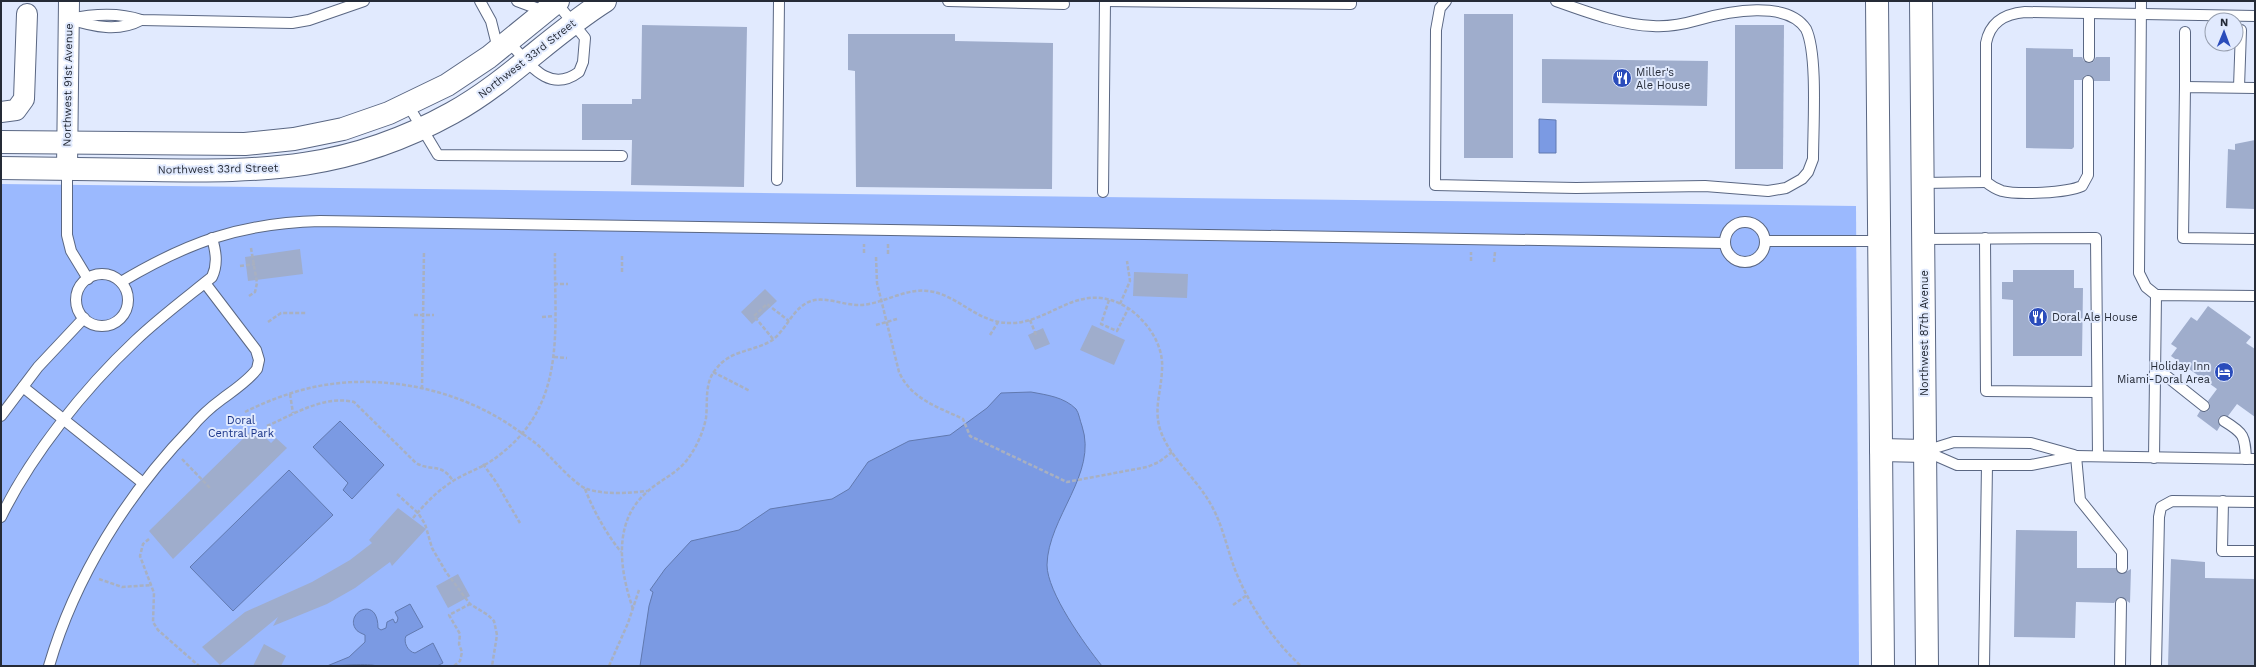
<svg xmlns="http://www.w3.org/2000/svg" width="2256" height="667" viewBox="0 0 2256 667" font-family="'Work Sans',sans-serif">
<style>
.green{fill:#9bb9fe}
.water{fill:#7b9ae3;stroke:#6179af}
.building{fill:#9fadcc}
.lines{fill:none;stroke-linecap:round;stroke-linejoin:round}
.lane-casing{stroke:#5a6783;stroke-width:12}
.street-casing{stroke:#5a6783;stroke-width:22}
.secondary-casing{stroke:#5a6783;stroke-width:24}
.path{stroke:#a8b0c1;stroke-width:2.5;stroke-dasharray:4 2;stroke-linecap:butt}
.lane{stroke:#fff;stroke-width:10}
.street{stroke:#fff;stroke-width:20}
.secondary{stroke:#fff;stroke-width:22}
.labels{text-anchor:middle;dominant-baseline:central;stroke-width:4;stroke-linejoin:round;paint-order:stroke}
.street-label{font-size:11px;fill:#252b37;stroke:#e1eafe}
.poi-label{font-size:11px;fill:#252b37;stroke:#e1eafe;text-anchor:start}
.park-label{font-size:11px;fill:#1b3589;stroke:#e1eafe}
</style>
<rect width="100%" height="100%" fill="#e1eafe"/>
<path class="green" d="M1 184 1856 206 1859 666H1Z"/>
<g class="water">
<path d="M1539 119 1556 120V153H1539Z"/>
<path d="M1031 392C1047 395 1064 397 1076 409 1079 413 1080 421 1082 426 1098 474 1048 517 1047 565 1047 592 1085 645 1102 666H640L649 606 653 592 650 590 665 569 691 541 739 530 770 509 832 499 849 489 868 462 909 441 950 435 987 408 1001 393Z"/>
<path d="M340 421 384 465 352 499 343 490 348 483 313 447Z"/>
<path d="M289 470 333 515 233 611 190 567Z"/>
<path d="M410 604 423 627 406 636C403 642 408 652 415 653L433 643 443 663 437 666H376C371 663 336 666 327 666L349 657 365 642V635C361 633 357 632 355 628 346 612 378 595 378 628L381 630 386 628 387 622 393 619 395 623 397 622 398 618 395 612Z"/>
</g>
<g class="building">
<rect x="1464" y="14" width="49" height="144"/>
<path d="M642 25 747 27 744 187 631 185 632 140H582V104H632V99H641Z"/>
<path d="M1735 25H1784L1783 169H1735Z"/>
<path d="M848 34H955V41L1053 43 1052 189 856 187 855 71 848 70Z"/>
<path d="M2026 48 2073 49V57H2082L2084 61 2089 63 2093 62 2096 57H2110V81H2094L2088 75 2084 76 2082 80H2074V147L2072 149 2026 148Z"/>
<path d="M1542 59 1708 61 1707 106 1542 103Z"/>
<path d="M2255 140V209L2226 208 2228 149 2235 150V144Z"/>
<path d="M300 249 303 274 248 281 245 257Z"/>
<path d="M2013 270H2074V288H2083L2082 356H2013V300L2002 299V282H2013Z"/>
<path d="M1134 272 1188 274 1187 298 1133 296Z"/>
<path d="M765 289 777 301 752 324 741 312Z"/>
<path d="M2208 306 2251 337 2246 343 2255 349V417L2237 404 2228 416 2224 415 2219 417 2218 421 2220 426 2217 431 2197 416 2200 411 2206 412 2209 410 2210 404 2208 401 2217 389 2171 356 2177 348 2171 344 2191 317 2197 321Z"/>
<path d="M1092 325 1125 340 1114 365 1080 350Z"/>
<path d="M1043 328 1050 344 1035 350 1028 335Z"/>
<path d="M255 427 271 443 276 438 287 448 173 559 149 531Z"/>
<path d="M398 508 426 529 392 566 390 562 355 588 327 604 273 626 278 617 220 665 202 647 245 612 312 582 350 560 372 543 369 540Z"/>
<path d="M2016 530 2077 531V568H2116L2122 574 2131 569 2130 603 2121 597 2118 598 2114 603 2076 602 2075 638 2014 637Z"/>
<path d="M2171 559 2205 562V578L2255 579V666H2168Z"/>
<path d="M458 574 470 596 448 608 436 586Z"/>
<path d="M264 644 286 656 281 666H253Z"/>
</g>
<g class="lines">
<defs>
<g id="lane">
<path d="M480 1 491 21 498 49"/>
<path d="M517 1 544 11"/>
<path d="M948 1 1064 4"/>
<path d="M1105 1 1351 4V1"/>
<path d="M1446 1 1440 8 1436 30 1435 185 1576 188 1705 186 1768 191 1786 188 1802 179 1808 172 1813 159C1813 128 1818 54 1806 29 1787 0 1729 11 1698 20 1684 24 1668 27 1653 26 1621 25 1587 12 1556 1"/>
<path d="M2141 1 2139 273 2146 287 2156 295"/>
<path d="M69 19C93 14 118 12 141 20L292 23 309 20 364 1"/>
<path d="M70 19C94 27 119 32 141 20"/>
<path d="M508 41C528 62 548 95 579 72L583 62 585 38 556 2"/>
<path d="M2089 57V13"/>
<path d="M2185 87V32"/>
<path d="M2239 87 2241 30"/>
<path d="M2255 88 2185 87 2183 238 2255 239"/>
<path d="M408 105 438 155 622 156"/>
<path d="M67 169V235L71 251 88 279"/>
<path d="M777 180 779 1"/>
<path d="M1986 182C1991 186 1996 189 2002 191 2018 195 2067 193 2082 186L2088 175V81"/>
<path d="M1923 183 1986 182V43C1990 22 2004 14 2025 12L2255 16"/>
<path d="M1103 192 1105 1"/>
<circle cx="1745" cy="242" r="20"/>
<path d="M1985 238 1986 391 2097 392"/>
<path d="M1924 239 2096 238 2098 456"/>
<path d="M1765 241H1880"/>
<circle cx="102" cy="300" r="26"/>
<path d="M121 282C188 242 241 223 320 221L1725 243"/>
<path d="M2155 367 2204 406"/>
<path d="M23 387 143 483"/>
<path d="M1 416 38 367 84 318"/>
<path d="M2224 421C2244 433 2245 436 2246 459"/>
<path d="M1925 451 1957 465H2031L2076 456 2255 459"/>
<path d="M1925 451 1954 442 2031 443 2074 455"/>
<path d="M2076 456 2080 500 2122 552V568"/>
<path d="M2154 458 2156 295 2255 296"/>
<path d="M2223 501 2222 551H2255"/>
<path d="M1 517C31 455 85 388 135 341 159 318 186 298 212 277 218 264 216 252 212 238"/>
<path d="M49 666C75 577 127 494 191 428 200 417 211 407 222 399 234 390 248 381 257 369L259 360 256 350 205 283"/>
<path d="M1984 666 1987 465"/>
<path d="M2120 666 2121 603"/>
<path d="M2156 666 2159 517 2161 507 2172 501 2255 502"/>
</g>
<g id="street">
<path d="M1 112 16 110 24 99 27 14"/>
<path d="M67 169 69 1"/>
</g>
<g id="secondary">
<path d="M1877 1 1883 666"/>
<path d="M1921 1 1927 666"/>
<path d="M1 142 245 144 294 139 343 129 389 113 447 85 489 57 558 1"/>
<path d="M1 168C51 169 101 169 151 170 266 172 349 170 452 113 508 82 551 35 605 1"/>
<path d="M1881 450 1925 451"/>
</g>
</defs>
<use href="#lane" class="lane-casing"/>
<use href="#street" class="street-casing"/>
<use href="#secondary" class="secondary-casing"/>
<g class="path">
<path d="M864 253V244"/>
<path d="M888 254V244"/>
<path d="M876 257 877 283 899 372C911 399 938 407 963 419L970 436 1067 482 1147 467 1159 462 1172 452"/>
<path d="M1471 261V252"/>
<path d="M1494 262 1495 252"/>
<path d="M240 266 255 264"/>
<path d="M622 272V254"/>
<path d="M554 284H568"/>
<path d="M249 296 255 292 257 283 251 248"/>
<path d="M1109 300 1101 324 1117 331 1128 309"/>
<path d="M1120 304 1130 281 1127 261"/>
<path d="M414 315H434"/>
<path d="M542 317 554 316"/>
<path d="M1030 320 1036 335"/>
<path d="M268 322 281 313H307"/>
<path d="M876 325 897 319"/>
<path d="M990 335 998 322"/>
<path d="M773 339 754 316 767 304 789 321"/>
<path d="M554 357 567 358"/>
<path d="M713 372 750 391"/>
<path d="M422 389 424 251"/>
<path d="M290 394 293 413"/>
<path d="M245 412C261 404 278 397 295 392 365 370 450 385 510 425 520 432 531 439 540 447 550 456 576 486 587 489 606 495 628 493 647 491"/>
<path d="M267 426C294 414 324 395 354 402L416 463C432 472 441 462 453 481"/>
<path d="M182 459 211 489"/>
<path d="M483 464 496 482 520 523"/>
<path d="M585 489C594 512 606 533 621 552"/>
<path d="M397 494 418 513 425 524 432 548 446 572 470 604 488 615 494 621 497 635 492 666"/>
<path d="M413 518C425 504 437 491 453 481 467 472 485 467 498 456 568 404 554 329 555 253"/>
<path d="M149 539 143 544 140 556 154 593 153 622 158 630 199 666"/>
<path d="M99 579 122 587 152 585"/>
<path d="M1233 605 1247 595"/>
<path d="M633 609C620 571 612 522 647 492 660 480 676 474 687 460 696 448 703 433 706 418 708 401 704 383 716 369 730 350 752 352 771 341 787 330 792 308 811 301 826 296 845 306 862 305 885 303 905 288 929 291 961 296 978 325 1014 323 1055 320 1081 279 1128 308 1148 322 1164 345 1162 370 1161 393 1153 410 1161 432 1171 459 1196 478 1210 503 1222 523 1226 545 1234 567 1248 604 1272 639 1301 666"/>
<path d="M454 666 460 661 462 652 459 644 460 634 449 615 470 604"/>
<path d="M609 666 628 623 639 590"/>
</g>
<use href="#lane" class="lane"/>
<use href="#street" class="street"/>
<use href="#secondary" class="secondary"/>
</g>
<defs>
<symbol id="restaurant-disc" viewBox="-11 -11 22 22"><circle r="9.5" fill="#2a4cbb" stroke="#e1eafe"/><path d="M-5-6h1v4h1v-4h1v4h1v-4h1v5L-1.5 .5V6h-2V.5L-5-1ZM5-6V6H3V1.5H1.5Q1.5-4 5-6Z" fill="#fff"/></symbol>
<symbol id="hotel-disc" viewBox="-11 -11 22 22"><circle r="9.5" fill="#2a4cbb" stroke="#e1eafe"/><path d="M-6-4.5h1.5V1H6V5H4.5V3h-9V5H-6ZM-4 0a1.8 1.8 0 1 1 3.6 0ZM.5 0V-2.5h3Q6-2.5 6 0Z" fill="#fff"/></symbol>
</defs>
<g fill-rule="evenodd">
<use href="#restaurant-disc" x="1611" y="67" width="22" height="22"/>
<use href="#restaurant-disc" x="2027" y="306" width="22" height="22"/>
<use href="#hotel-disc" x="2213" y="361" width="22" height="22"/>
</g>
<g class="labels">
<g class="street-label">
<text transform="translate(527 59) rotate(-38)">Northwest 33rd Street</text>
<text transform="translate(68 85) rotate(-89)">Northwest 91st Avenue</text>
<text transform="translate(218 169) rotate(-1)">Northwest 33rd Street</text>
<text transform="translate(1924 333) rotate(-90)">Northwest 87th Avenue</text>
</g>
<g class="poi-label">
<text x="1636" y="72">Miller's<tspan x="1636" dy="13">Ale House</tspan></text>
<text x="2052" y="317">Doral Ale House</text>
<text x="2210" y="366" text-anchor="end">Holiday Inn<tspan x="2210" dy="13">Miami-Doral Area</tspan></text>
</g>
<g class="park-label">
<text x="241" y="420">Doral<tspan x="241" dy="13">Central Park</tspan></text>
</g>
</g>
<rect width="2256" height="667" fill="none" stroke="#252b37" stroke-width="4"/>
<g transform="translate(2224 32) rotate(1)"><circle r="19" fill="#e1eafe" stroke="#969eae"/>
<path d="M0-3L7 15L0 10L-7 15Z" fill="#2a4cbb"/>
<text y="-6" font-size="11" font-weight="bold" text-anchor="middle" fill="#252b37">N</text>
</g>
</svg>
